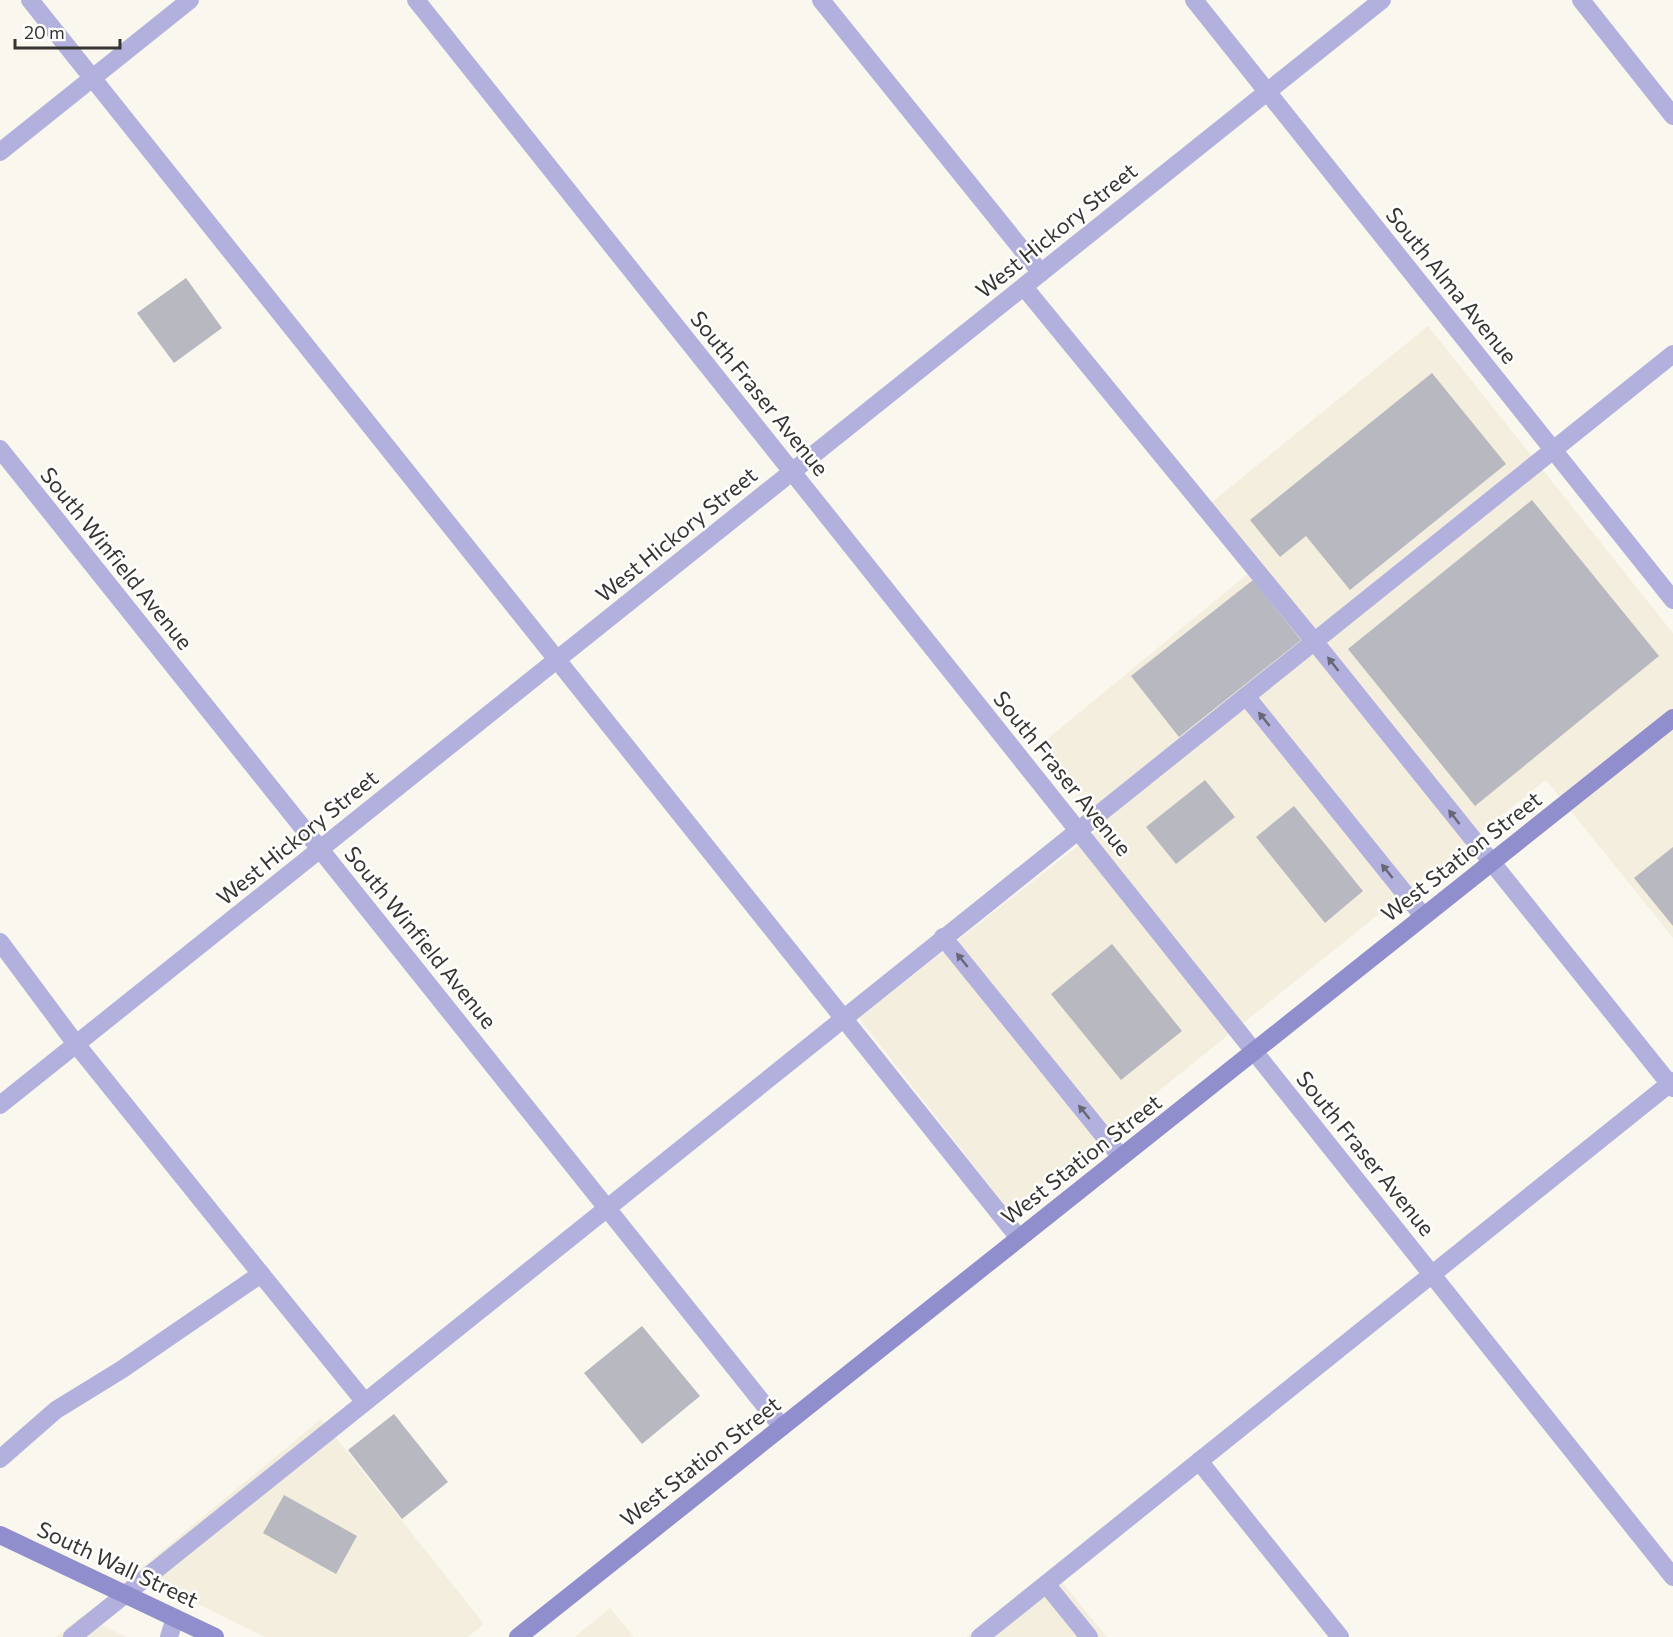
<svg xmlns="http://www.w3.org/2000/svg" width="1673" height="1637" viewBox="0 0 1673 1637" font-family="Commissioner,sans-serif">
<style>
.built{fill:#f4eede}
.building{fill:#b8b8c0}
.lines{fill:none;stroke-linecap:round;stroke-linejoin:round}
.lane{stroke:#b2b1dd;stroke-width:18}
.street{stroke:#b2b1dd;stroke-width:18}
.secondary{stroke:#918ece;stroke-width:18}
.oneway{fill:#686776}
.labels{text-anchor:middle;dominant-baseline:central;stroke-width:5;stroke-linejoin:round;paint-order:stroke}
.street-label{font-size:22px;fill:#363532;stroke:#fff}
</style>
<rect width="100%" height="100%" fill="#faf7ef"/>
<g class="built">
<path d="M1428 326 1673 633V938L1546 780 1009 1211 859 1018 1103 826 1040 745 1250 572 1201 511Z"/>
<path d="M321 1419 484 1624 468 1637H265L135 1573Z"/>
<path d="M1052 1570 1107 1637H966Z"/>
<path d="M610 1608 634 1637H575Z"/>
<path d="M82 1616 127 1637H56Z"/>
</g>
<g class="building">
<path d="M186 278 222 328 174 363 137 313Z"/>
<path d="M1432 373 1506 464 1350 590 1306 536 1280 557 1250 520Z"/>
<path d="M1532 500 1659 656 1475 806 1348 649Z"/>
<path d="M1253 580 1301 640 1179 737 1131 676Z"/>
<path d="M1205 780 1235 817 1176 864 1146 827Z"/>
<path d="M1294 806 1363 891 1325 923 1256 837Z"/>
<path d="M1673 847V926L1634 878Z"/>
<path d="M1112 944 1182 1031 1121 1080 1051 994Z"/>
<path d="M642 1326 700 1396 642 1444 584 1373Z"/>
<path d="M394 1414 448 1482 402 1519 348 1450Z"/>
<path d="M284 1495 357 1536 336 1574 263 1533Z"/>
</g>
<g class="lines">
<g class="lane">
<path d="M30 0 1019 1238"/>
<path d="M821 0 1041 273"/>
<path d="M1581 0 1673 116"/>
<path d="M1024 287 1314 641 1673 1088"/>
<path d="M1246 696 1423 916"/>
<path d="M943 937 1121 1157"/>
<path d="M0 942 76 1044 261 1274 121 1370 56 1410 0 1459"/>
<path d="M261 1274 364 1401"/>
<path d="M1199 1461 1340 1637"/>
<path d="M1046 1584 1089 1637"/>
<path d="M72 1637 1673 354"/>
<path d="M169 1637 175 1618"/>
<path d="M980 1637 1673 1081"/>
</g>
<g class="street">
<path d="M416 0 1673 1577"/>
<path d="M1194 0 1673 600"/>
<path d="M0 152 190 0"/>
<path d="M0 449 782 1427"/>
<path d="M0 1105 1382 0"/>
</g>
<g class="secondary">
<path d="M0 1535 215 1637"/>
<path d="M518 1637 1673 718"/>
</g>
</g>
<defs><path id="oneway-solid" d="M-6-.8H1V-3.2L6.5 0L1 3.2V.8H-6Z" transform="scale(1.5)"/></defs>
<g class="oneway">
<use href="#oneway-solid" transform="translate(1333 664) rotate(-128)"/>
<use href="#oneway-solid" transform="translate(1264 719) rotate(-129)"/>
<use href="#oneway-solid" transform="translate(1454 817) rotate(-128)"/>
<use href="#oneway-solid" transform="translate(1387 871) rotate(-129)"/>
<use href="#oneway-solid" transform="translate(962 960) rotate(-129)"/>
<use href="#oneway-solid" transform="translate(1084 1112) rotate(-129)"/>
</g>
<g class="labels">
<g class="street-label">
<text transform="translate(1056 230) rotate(-39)">West Hickory Street</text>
<text transform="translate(1452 285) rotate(51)">South Alma Avenue</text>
<text transform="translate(760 393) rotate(51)">South Fraser Avenue</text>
<text transform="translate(676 534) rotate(-39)">West Hickory Street</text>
<text transform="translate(117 558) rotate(51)">South Winfield Avenue</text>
<text transform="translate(1063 773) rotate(51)">South Fraser Avenue</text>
<text transform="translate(297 837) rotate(-39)">West Hickory Street</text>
<text transform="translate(1461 856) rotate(-38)">West Station Street</text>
<text transform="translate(421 937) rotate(51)">South Winfield Avenue</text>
<text transform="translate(1366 1153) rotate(51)">South Fraser Avenue</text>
<text transform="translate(1081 1159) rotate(-38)">West Station Street</text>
<text transform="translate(700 1461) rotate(-38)">West Station Street</text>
<text transform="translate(118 1564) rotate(25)">South Wall Street</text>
</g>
</g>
<path d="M15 39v9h105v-9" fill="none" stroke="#363532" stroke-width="3"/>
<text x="24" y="39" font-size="18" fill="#363532" stroke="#ffffff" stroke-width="4.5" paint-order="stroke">20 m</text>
</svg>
